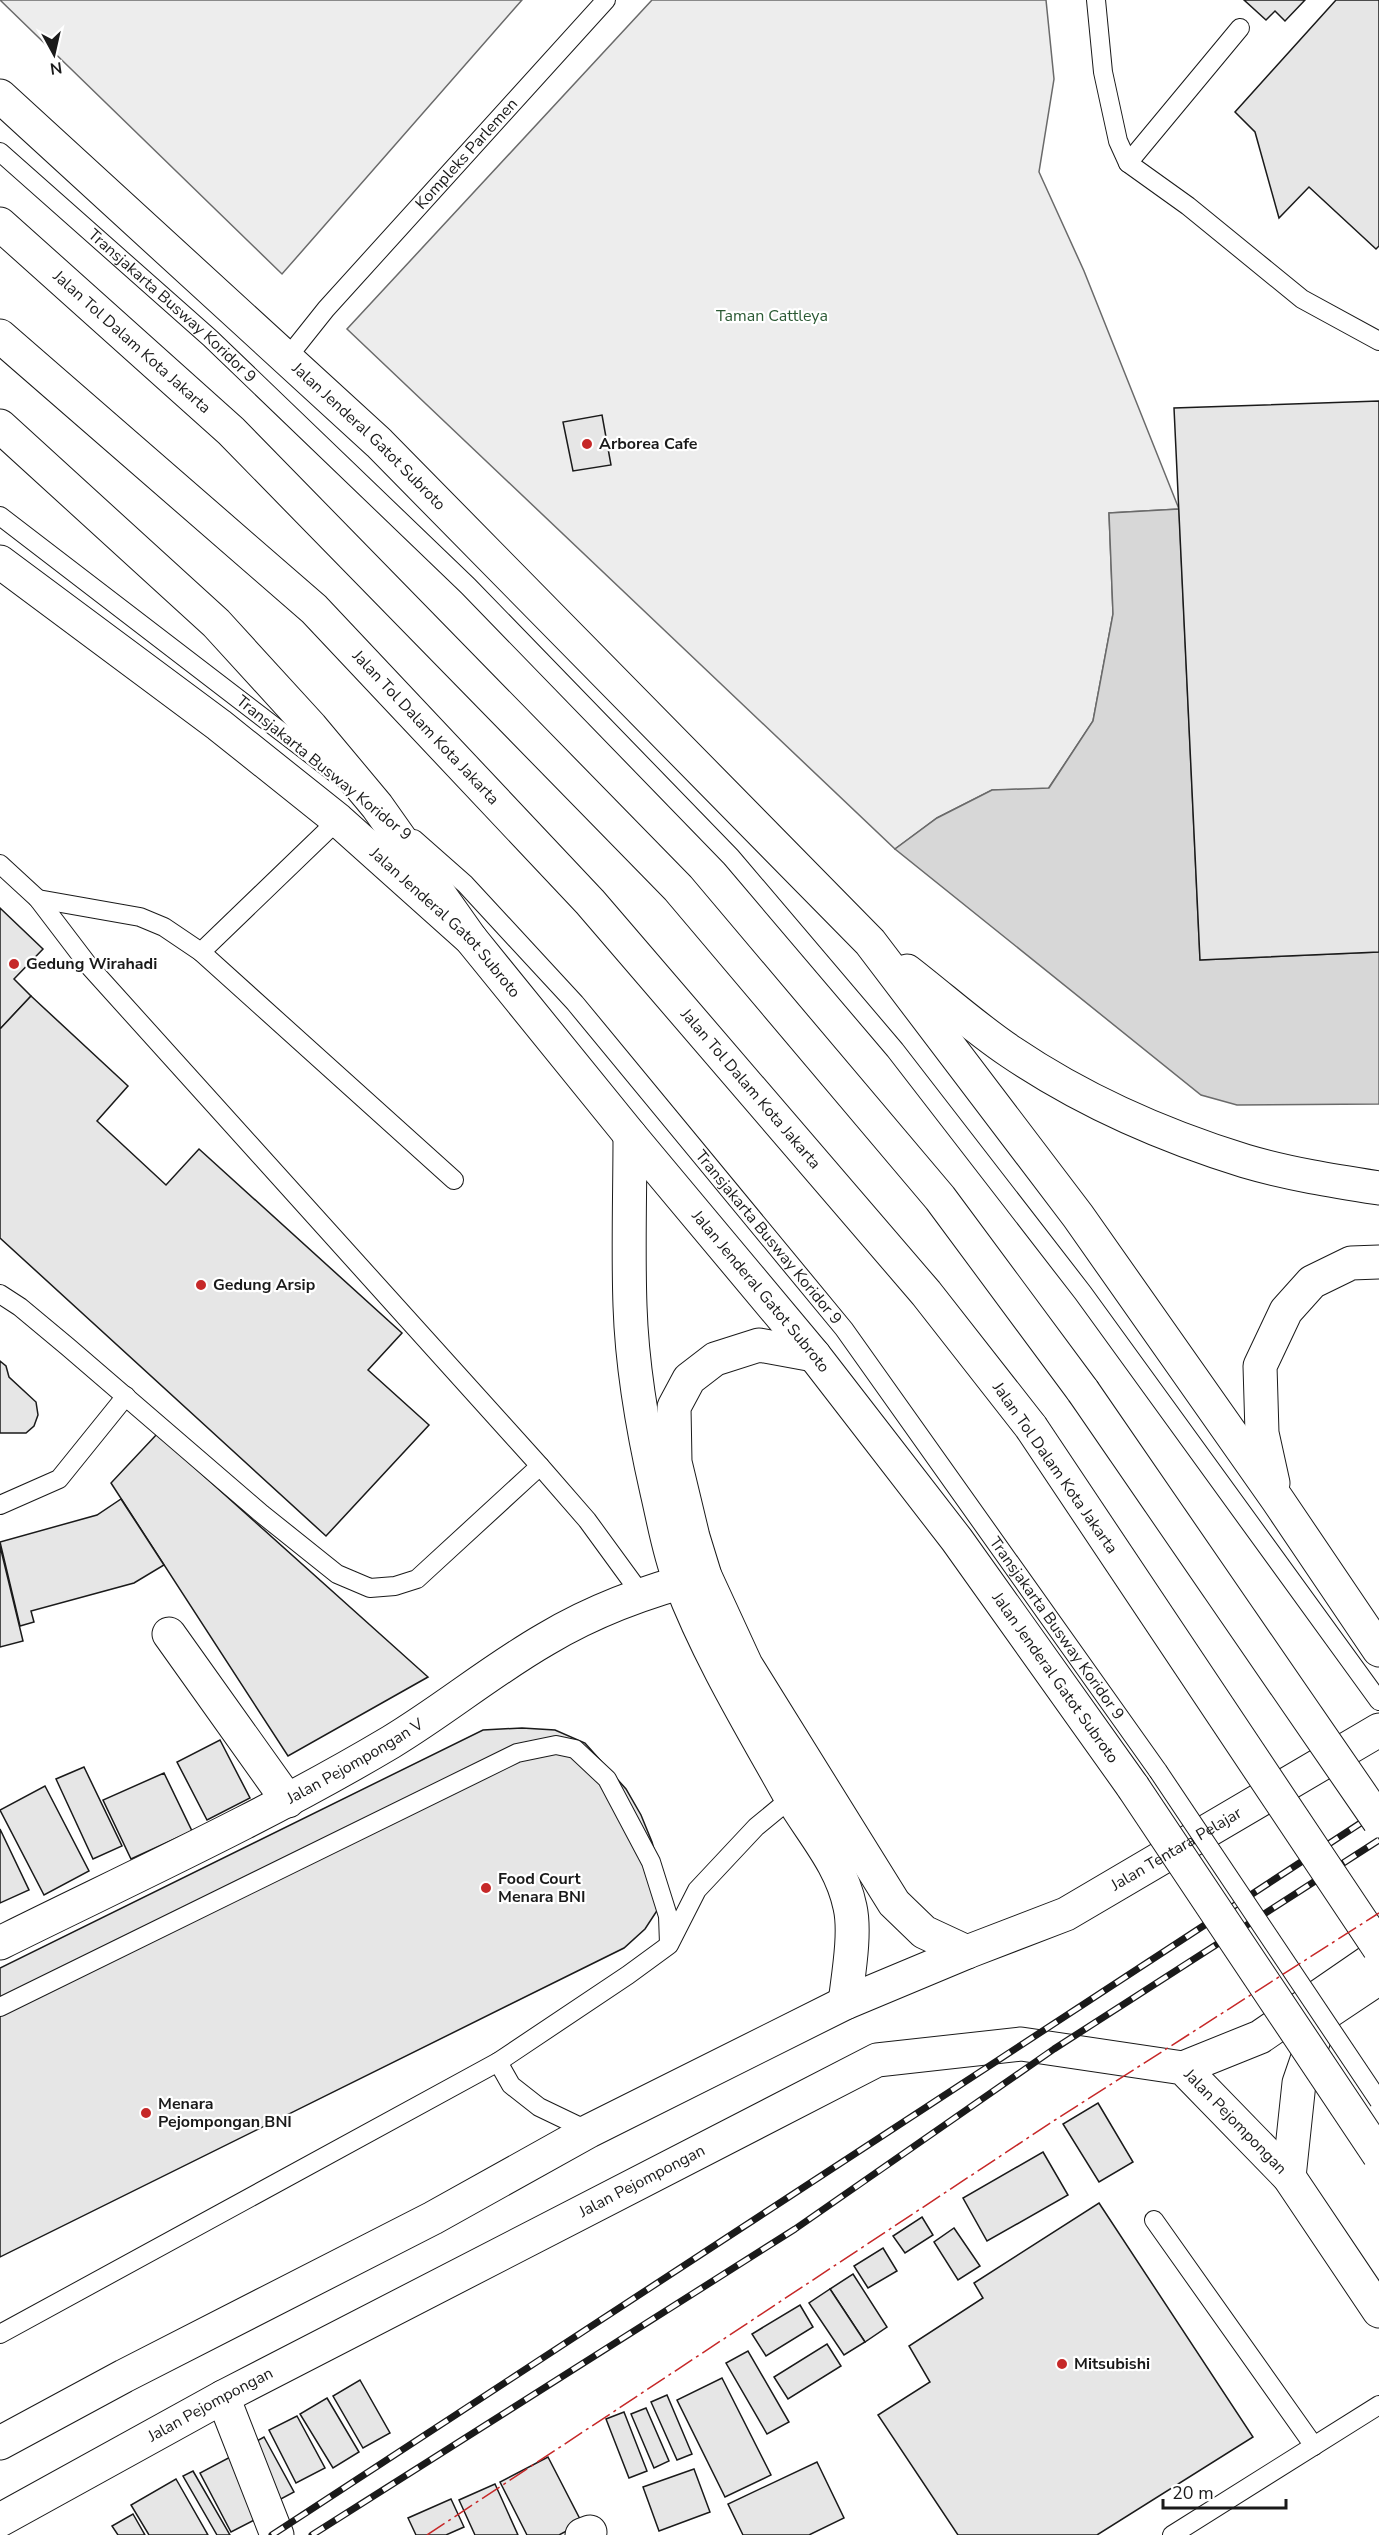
<svg xmlns="http://www.w3.org/2000/svg" width="1379" height="2535" viewBox="0 0 1379 2535" font-family="'Nunito Sans',sans-serif">
<style>
.built{fill:#ededed;stroke:#6a6a6a;stroke-width:1.5}
.water{fill:#d7d7d7;stroke:#6a6a6a;stroke-width:1.5}
.building{fill:#e6e6e6;stroke:#1a1a1a;stroke-width:1.5}
.lines{fill:none;stroke-linecap:round;stroke-linejoin:round}
.service-casing{stroke:#1a1a1a;stroke-width:20}
.minor-casing{stroke:#1a1a1a;stroke-width:35}
.primary-casing{stroke:#1a1a1a;stroke-width:35}
.trunk-casing{stroke:#1a1a1a;stroke-width:35}
.motorway-casing{stroke:#1a1a1a;stroke-width:35}
.service{stroke:#fff;stroke-width:18}
.minor{stroke:#fff;stroke-width:33}
.primary{stroke:#fff;stroke-width:33}
.trunk{stroke:#fff;stroke-width:33}
.motorway{stroke:#fff;stroke-width:33}
.rail-casing{stroke:#1a1a1a;stroke-width:7}
.rail{stroke:#fff;stroke-width:4.5;stroke-dasharray:14;stroke-linecap:butt}
.service-bridge-casing{stroke:#1a1a1a;stroke-width:20;stroke-linecap:butt}
.trunk-bridge-casing{stroke:#1a1a1a;stroke-width:35;stroke-linecap:butt}
.motorway-bridge-casing{stroke:#1a1a1a;stroke-width:35;stroke-linecap:butt}
.service-bridge{stroke:#fff;stroke-width:18}
.trunk-bridge{stroke:#fff;stroke-width:33}
.motorway-bridge{stroke:#fff;stroke-width:33}
.power{stroke:#c62828;stroke-width:1.5;stroke-dasharray:21 4.5 3 4.5;stroke-linecap:butt}
.poi-dot{fill:#c62828;stroke:#fff;stroke-width:2}
.labels{text-anchor:middle;dominant-baseline:central;stroke-width:4.5;stroke-linejoin:round;paint-order:stroke}
.street-label{font-size:16px;fill:#1a1a1a;stroke:#fff}
.park-label{font-size:16px;fill:#2b5a34;stroke:#fff}
.poi-label{font-size:16px;font-weight:bold;fill:#1a1a1a;stroke:#fff;text-anchor:start}
</style>
<rect width="100%" height="100%" fill="#fff"/>
<g class="built">
<path d="M0 0H522L282 274Z"/>
<path d="M652 0H1046L1054 79 1039 172 1084 271 1179 509 1109 513 1113 614 1093 721 1048 789 992 790 937 818 895 849 347 329Z"/>
</g>
<path class="water" d="M1179 509 1200 960 1379 952V1104L1237 1105 1201 1095 895 849 937 818 992 790 1049 788 1093 721 1113 614 1109 513Z"/>
<g class="building">
<path d="M1244 0H1305L1285 21 1275 11 1266 20Z"/>
<path d="M1336 0H1379V246L1376 249 1309 187 1279 218 1255 132 1235 112Z"/>
<path d="M1379 401V952L1200 960 1174 408Z"/>
<path d="M602 415 611 465 573 471 563 422Z"/>
<path d="M0 908 43 949 14 979 31 996 0 1029Z"/>
<path d="M31 996 128 1086 97 1121 166 1185 199 1149 402 1333 368 1370 429 1425 326 1536 0 1238V1029Z"/>
<path d="M0 1361 6 1366 9 1377 36 1402 38 1415 34 1426 26 1433H0Z"/>
<path d="M157 1434 428 1677 288 1756 111 1483Z"/>
<path d="M121 1499 164 1565 134 1583 31 1611 34 1622 20 1626 0 1542 97 1515Z"/>
<path d="M0 1546 23 1641 0 1647Z"/>
<path d="M522 1728 555 1730 585 1743 626 1789 641 1815 652 1842 660 1871 662 1903 645 1929 624 1948 0 2257V1968L483 1730Z"/>
<path d="M220 1740 250 1798 207 1820 177 1762Z"/>
<path d="M84 1767 122 1846 93 1859 56 1779Z"/>
<path d="M164 1773 192 1831 131 1859 103 1800Z"/>
<path d="M45 1786 89 1871 44 1895 0 1810Z"/>
<path d="M0 1829 29 1890 0 1903Z"/>
<path d="M1098 2103 1133 2162 1099 2182 1063 2124Z"/>
<path d="M1043 2152 1068 2195 987 2241 963 2198Z"/>
<path d="M1099 2203 1253 2437 1097 2535H958L878 2415 930 2382 909 2346 983 2298 974 2283Z"/>
<path d="M922 2217 933 2235 905 2253 893 2236Z"/>
<path d="M954 2228 980 2266 958 2280 934 2242Z"/>
<path d="M883 2248 897 2271 868 2288 854 2266Z"/>
<path d="M853 2274 887 2327 865 2342 830 2289Z"/>
<path d="M830 2289 865 2342 844 2355 809 2303Z"/>
<path d="M800 2305 813 2327 766 2356 752 2334Z"/>
<path d="M827 2344 841 2366 788 2399 774 2377Z"/>
<path d="M748 2351 789 2422 767 2434 726 2363Z"/>
<path d="M722 2378 771 2475 725 2497 677 2400Z"/>
<path d="M360 2380 390 2433 363 2448 333 2396Z"/>
<path d="M667 2395 692 2454 677 2460 651 2402Z"/>
<path d="M327 2398 359 2452 333 2468 300 2414Z"/>
<path d="M646 2408 669 2461 654 2468 631 2414Z"/>
<path d="M624 2412 647 2471 629 2478 606 2419Z"/>
<path d="M297 2416 325 2468 296 2483 269 2430Z"/>
<path d="M264 2437 294 2492 279 2500 248 2446Z"/>
<path d="M234 2455 266 2514 231 2532 200 2473Z"/>
<path d="M548 2457 582 2523 559 2535H527L500 2482Z"/>
<path d="M817 2462 844 2518 809 2535H743L728 2504Z"/>
<path d="M694 2469 710 2512 659 2531 643 2487Z"/>
<path d="M193 2471 230 2535H217L183 2476Z"/>
<path d="M176 2479 208 2535H149L131 2505Z"/>
<path d="M495 2484 518 2535H475L459 2500Z"/>
<path d="M451 2499 464 2527 446 2535H416L408 2518Z"/>
<path d="M133 2514 145 2535H118L112 2526Z"/>
</g>
<g class="lines">
<defs>
<g id="service">
<path d="M1096 0 1103 72 1118 141 1128 163 1188 206 1302 299 1379 341"/>
<path id="s1" d="M0 152 210 338 468 586 731 857 895 1050 1083 1293 1379 1701"/>
<path d="M1128 163 1240 28"/>
<path id="s2" d="M287 358 326 309 606 0"/>
<path d="M0 516 335 773"/>
<path id="s3" d="M414 839 465 884 575 1003 844 1329 1158 1771"/>
<path d="M0 864 38 899 89 966 540 1466 587 1520 641 1594"/>
<path d="M38 899 140 917 164 927 201 952 338 820"/>
<path d="M201 952 454 1180"/>
<path d="M0 1294 20 1307 68 1347 262 1514 337 1574 370 1588 395 1586 417 1579 540 1466"/>
<path d="M0 1505 59 1479 126 1396"/>
<path d="M0 2007 517 1753 556 1745 575 1749 607 1779 651 1862 668 1916 669 1944"/>
<path d="M498 2062 511 2085 539 2107 589 2131"/>
<path d="M1154 2220 1314 2446"/>
<path d="M0 2334 498 2062 628 1975 669 1945 697 1890 756 1827 796 1794"/>
<path d="M1172 2535 1379 2405"/>
</g>
<g id="minor">
<path d="M169 1634 288 1801"/>
<path id="s4" d="M0 1943C131 1878 265 1817 391 1742 444 1710 492 1670 546 1639 596 1609 649 1590 705 1576"/>
<path d="M223 2397 277 2535"/>
<path d="M582 2535 590 2532"/>
</g>
<g id="primary">
<path d="M1183 2068 1260 2037 1379 1955"/>
<path d="M0 2443 124 2376 433 2218 589 2131 845 2003 967 1952"/>
<path id="s5" d="M0 2520 223 2397 877 2060 1021 2044 1183 2068 1289 2177 1379 2311"/>
</g>
<g id="trunk">
<path id="s6" d="M0 96 379 443 870 942 1078 1216 1277 1499 1379 1650"/>
<path id="s7" d="M0 562 219 725 338 820 471 939 630 1135 814 1355 957 1540 1133 1787"/>
<path d="M907 971C942 998 975 1028 1011 1052 1082 1100 1164 1136 1245 1161 1289 1174 1334 1181 1379 1188"/>
<path d="M630 1135C630 1192 628 1249 630 1306 632 1369 643 1431 657 1492 664 1522 669 1553 680 1581 708 1655 751 1726 789 1794 811 1832 841 1863 850 1907 856 1933 848 1977 845 2003"/>
<path id="s8" d="M814 1355 759 1345 715 1359 689 1379 674 1407 675 1462 693 1537 705 1576 746 1665 894 1903 924 1932 967 1952 1066 1914 1379 1730"/>
<path d="M1273 1483 1262 1433 1260 1366 1286 1311 1312 1282 1351 1263 1379 1262"/>
<path d="M1289 2177 1299 2083 1322 2016 1379 1978"/>
</g>
<g id="motorway">
<path id="s9" d="M0 224 231 431 678 888 940 1198 1083 1391"/>
<path id="s10" d="M0 336 314 609 590 902 926 1293 1031 1427"/>
<path d="M0 426 216 623 311 727 377 806 471 939"/>
</g>
</defs>
<use href="#service" class="service-casing"/>
<use href="#minor" class="minor-casing"/>
<use href="#primary" class="primary-casing"/>
<use href="#trunk" class="trunk-casing"/>
<use href="#motorway" class="motorway-casing"/>
<use href="#service" class="service"/>
<use href="#minor" class="minor"/>
<use href="#primary" class="primary"/>
<use href="#trunk" class="trunk"/>
<use href="#motorway" class="motorway"/>
<defs>
<g id="rail">
<path d="M272 2535 1379 1811"/>
<path d="M312 2535 795 2229 1054 2049 1379 1840"/>
</g>
</defs>
<use href="#rail" class="rail-casing"/>
<use href="#rail" class="rail"/>
<defs>
<path id="service-bridge" d="M1158 1771 1379 2101"/>
<path id="trunk-bridge" d="M1133 1787 1379 2155"/>
<g id="motorway-bridge">
<path d="M1083 1391 1379 1821"/>
<path d="M1031 1427 1379 1948"/>
</g>
</defs>
<use href="#service-bridge" class="service-bridge-casing"/>
<use href="#trunk-bridge" class="trunk-bridge-casing"/>
<use href="#motorway-bridge" class="motorway-bridge-casing"/>
<use href="#service-bridge" class="service-bridge"/>
<use href="#trunk-bridge" class="trunk-bridge"/>
<use href="#motorway-bridge" class="motorway-bridge"/>
<path class="power" d="M427 2535 1055 2120 1379 1913"/>
</g>
<g class="poi-dot">
<circle cx="587" cy="444" r="6"/>
<circle cx="14" cy="964" r="6"/>
<circle cx="201" cy="1285" r="6"/>
<circle cx="486" cy="1888" r="6"/>
<circle cx="146" cy="2113" r="6"/>
<circle cx="1062" cy="2364" r="6"/>
</g>
<g class="labels">
<g class="street-label">
<text stroke="none"><textPath href="#s2" startOffset="272">Kompleks Parlemen</textPath></text>
<text stroke="none"><textPath href="#s1" startOffset="231">Transjakarta Busway Koridor 9</textPath></text>
<text stroke="none"><textPath href="#s9" startOffset="177">Jalan Tol Dalam Kota Jakarta</textPath></text>
<text stroke="none"><textPath href="#s6" startOffset="502">Jalan Jenderal Gatot Subroto</textPath></text>
<text stroke="none"><textPath href="#s10" startOffset="579">Jalan Tol Dalam Kota Jakarta</textPath></text>
<text transform="translate(324 768) rotate(39)">Transjakarta Busway Koridor 9</text>
<text stroke="none"><textPath href="#s7" startOffset="574">Jalan Jenderal Gatot Subroto</textPath></text>
<text stroke="none"><textPath href="#s10" startOffset="1065">Jalan Tol Dalam Kota Jakarta</textPath></text>
<text stroke="none"><textPath href="#s3" startOffset="534">Transjakarta Busway Koridor 9</textPath></text>
<text stroke="none"><textPath href="#s7" startOffset="1060">Jalan Jenderal Gatot Subroto</textPath></text>
<text transform="translate(1055 1468) rotate(55)">Jalan Tol Dalam Kota Jakarta</text>
<text stroke="none"><textPath href="#s3" startOffset="1020">Transjakarta Busway Koridor 9</textPath></text>
<text stroke="none"><textPath href="#s7" startOffset="1546">Jalan Jenderal Gatot Subroto</textPath></text>
<text stroke="none"><textPath href="#s4" startOffset="399">Jalan Pejompongan V</textPath></text>
<text stroke="none"><textPath href="#s8" startOffset="1041">Jalan Tentara Pelajar</textPath></text>
<text stroke="none"><textPath href="#s5" startOffset="1374">Jalan Pejompongan</textPath></text>
<text stroke="none"><textPath href="#s5" startOffset="726">Jalan Pejompongan</textPath></text>
<text stroke="none"><textPath href="#s5" startOffset="240">Jalan Pejompongan</textPath></text>
</g>
<g class="park-label">
<text x="772" y="316">Taman Cattleya</text>
</g>
<g class="poi-label">
<text x="599" y="444">Arborea Cafe</text>
<text x="26" y="964">Gedung Wirahadi</text>
<text x="213" y="1285">Gedung Arsip</text>
<text x="498" y="1879">Food Court<tspan x="498" dy="18">Menara BNI</tspan></text>
<text x="158" y="2104">Menara<tspan x="158" dy="18">Pejompongan BNI</tspan></text>
<text x="1074" y="2364">Mitsubishi</text>
</g>
</g>
<g transform="translate(54 54) rotate(172)" stroke="#ffffff" stroke-width="4.5" paint-order="stroke">
<path d="M0-4.5L10 22L0 15L-10 22Z" fill="#1a1a1a"/>
<text y="-9" font-size="16" font-weight="bold" text-anchor="middle" fill="#1a1a1a">N</text>
</g>
<path d="M1163 2499v9h123v-9" fill="none" stroke="#1a1a1a" stroke-width="3"/>
<text x="1172" y="2499" font-size="18" fill="#1a1a1a" stroke="#ffffff" stroke-width="4.5" paint-order="stroke">20 m</text>
</svg>
